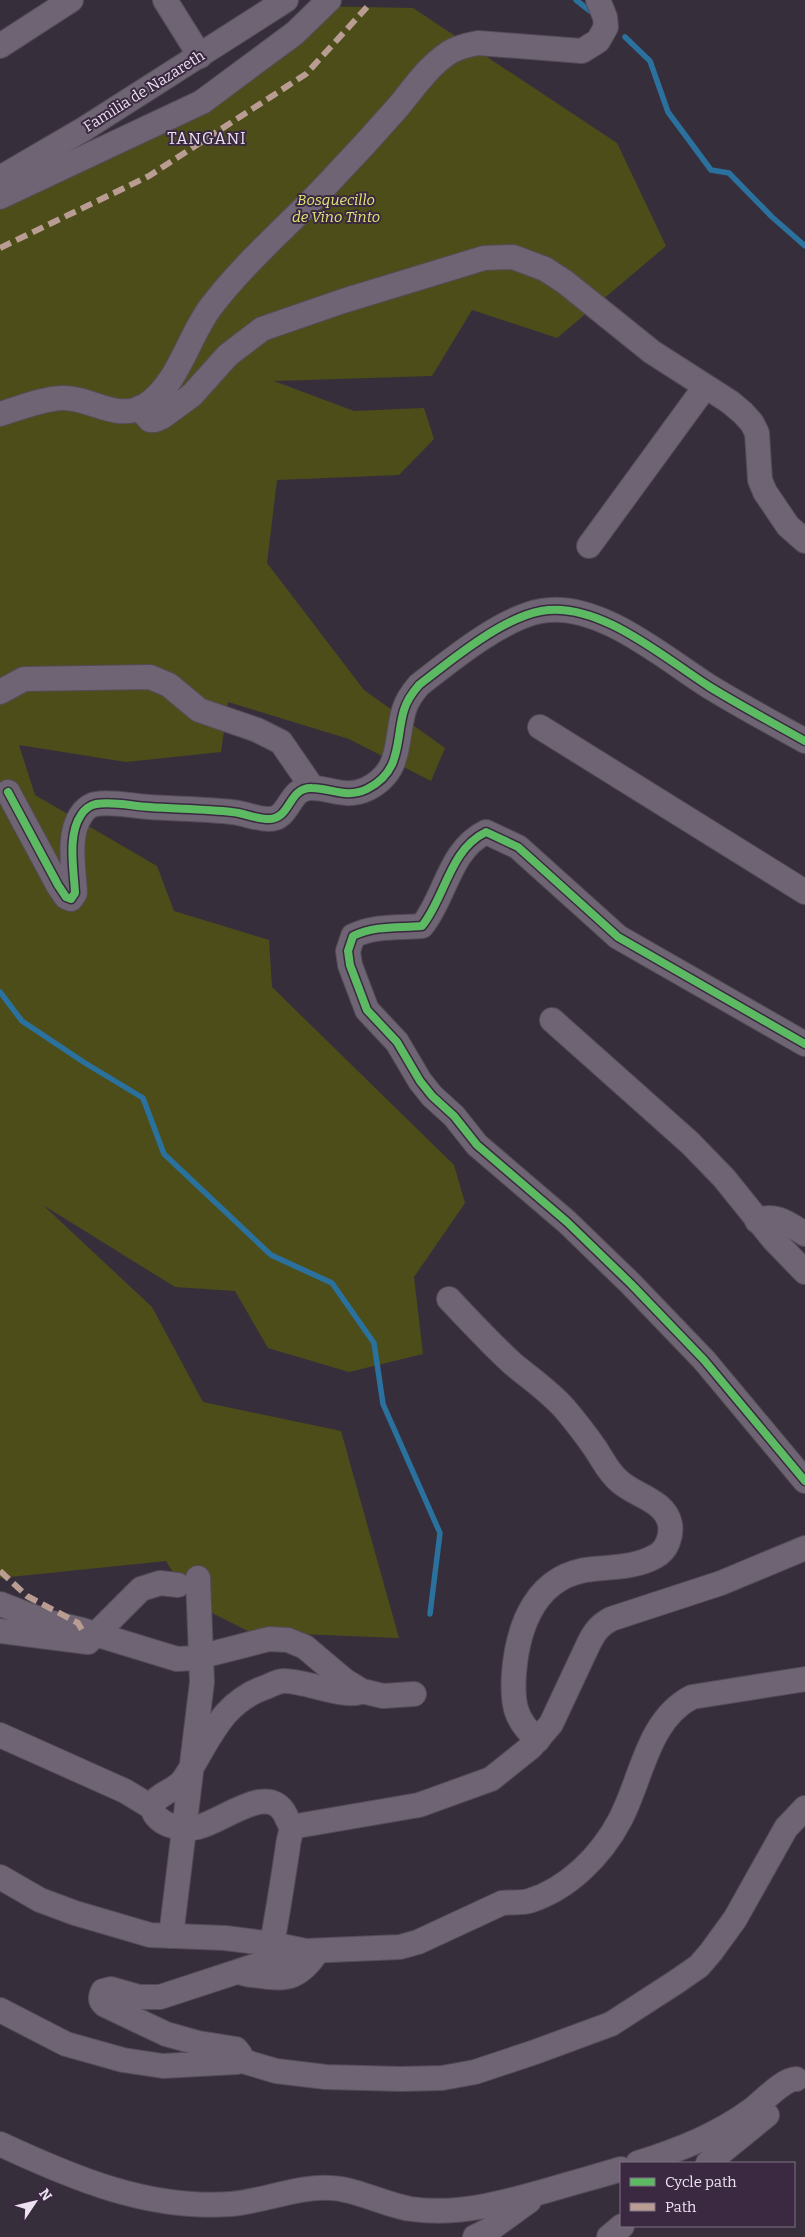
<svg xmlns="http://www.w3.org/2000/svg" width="805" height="2237" viewBox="0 0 805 2237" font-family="Bitter,serif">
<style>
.green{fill:#4d4d1a}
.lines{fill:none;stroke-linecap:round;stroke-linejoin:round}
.stream{stroke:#2a719e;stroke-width:5.5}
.minor-casing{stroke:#534c57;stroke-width:26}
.minor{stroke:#6f6473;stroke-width:24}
.quiet{stroke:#b99d93;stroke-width:6;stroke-dasharray:12 6;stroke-linecap:butt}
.cycleway-casing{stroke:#3a2940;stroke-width:11}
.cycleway{stroke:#5cba63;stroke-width:8}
.labels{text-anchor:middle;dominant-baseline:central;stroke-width:4;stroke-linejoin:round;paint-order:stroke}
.street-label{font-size:15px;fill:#ece2f0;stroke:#3a2940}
.park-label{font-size:15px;font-style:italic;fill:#e1e574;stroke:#3a2940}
.neighbourhood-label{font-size:16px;letter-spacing:1px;fill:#ece2f0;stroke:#3a2940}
</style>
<rect width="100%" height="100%" fill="#372e3b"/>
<path class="green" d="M312 6 413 8 617 143 666 246 557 338 472 310 432 376 274 381 354 411 424 408 434 439 399 475 277 480 267 563 364 690 445 748 431 781 349 739 228 702 221 752 126 762 19 745 35 795 157 866 174 911 269 940 272 987 454 1165 465 1203 414 1277 423 1354 349 1372 268 1348 235 1291 175 1287 43 1205 152 1307 203 1402 341 1431 399 1638 250 1632 192 1603 166 1561 0 1578V192L182 112Z"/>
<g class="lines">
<g class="stream">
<path d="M576 0 590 11"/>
<path d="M625 37 650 61 668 112 711 170 729 173 772 217 805 246"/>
<path d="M0 992 22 1021 85 1063 143 1098 164 1154 271 1255 332 1283 374 1343 383 1404 440 1533 430 1614"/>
</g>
<defs>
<g id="minor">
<path d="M165 0 200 56"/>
<path d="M0 46 71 0"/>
<path d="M0 178 84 129 286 0"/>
<path d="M0 197 202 102 295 33 329 0"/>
<path d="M139 408 150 420H155L162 417 192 395 228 355 262 329 343 301 484 258 513 257 545 269 565 282 652 352 730 402 743 413 752 423 757 433 760 480 765 492 788 526 805 541"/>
<path d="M0 414C20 408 41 399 62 398 91 397 118 423 146 405 178 384 188 338 210 308 246 260 294 221 334 177 356 154 377 131 398 107 414 88 428 66 450 52 458 47 468 45 478 43L582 51 598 41 606 27 605 17 598 0"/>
<path d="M589 546 705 387"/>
<path d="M0 692 24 679 150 677 169 685 199 710 257 730 281 742 312 787"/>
<path d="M540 727 805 892"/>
<path d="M8 792 58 885 66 897 71 899 75 893C74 870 67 835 81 815 84 810 90 805 96 804 112 801 132 806 149 807 176 809 204 809 232 812 244 813 256 819 269 819 291 819 288 787 312 788 331 788 346 799 367 789 403 771 395 740 404 710 407 700 412 693 419 685 451 660 502 618 541 611 598 600 664 658 710 687 741 706 773 723 805 741"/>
<path d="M552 1020 690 1143 724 1178 774 1240 805 1272"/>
<path d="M805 1044 618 937 518 847 486 832C449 850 446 896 422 926 399 928 375 925 353 936L348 951 350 965 367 1010 397 1042 420 1081 432 1096 454 1116 477 1145 567 1222 631 1284 704 1360 805 1481"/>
<path d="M757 1221C775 1212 790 1225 805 1234"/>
<path d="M449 1299C470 1321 491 1344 513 1364 531 1379 549 1391 565 1409 575 1421 586 1435 595 1448 603 1460 608 1472 619 1481 635 1496 665 1500 670 1524 672 1536 667 1550 656 1556 637 1567 614 1567 593 1569 537 1574 518 1624 514 1673 512 1702 514 1720 538 1740"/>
<path d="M0 1604 44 1621 82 1630 177 1659 195 1658 269 1639 288 1640 305 1647 344 1680 362 1691 383 1696 414 1694"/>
<path d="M0 1631 88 1642 141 1589 160 1583 178 1585"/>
<path d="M0 1735 125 1791 153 1808"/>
<path d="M291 1827 419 1805 491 1779 531 1747 551 1724 589 1643C595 1631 600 1625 611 1619L721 1583 805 1548"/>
<path d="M0 1877 40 1900 75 1913 150 1935 225 1938 272 1944 306 1951 400 1947 418 1942 502 1903C510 1902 523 1903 529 1901 568 1889 601 1856 620 1820 642 1779 647 1720 692 1697L805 1679"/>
<path d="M171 1936 202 1682 198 1578"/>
<path d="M272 1944C278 1911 283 1879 288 1846 288 1840 292 1832 291 1827 290 1824 287 1819 286 1816 269 1780 223 1822 198 1827 186 1830 168 1827 159 1819 153 1814 152 1809 154 1802 162 1792 177 1790 184 1779 209 1743 219 1703 266 1687 271 1685 278 1681 284 1681 303 1680 349 1700 362 1691"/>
<path d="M240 1972C246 1975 253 1975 260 1976 289 1981 301 1976 318 1951"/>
<path d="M0 2010 66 2044 123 2060 163 2066 237 2062 241 2057 240 2054 236 2049 198 2043 166 2034 105 2005C100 2001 100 1997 103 1991L111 1989 139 1997H160L285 1956 295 1949"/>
<path d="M239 2060 276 2071 326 2077 401 2079 442 2078 475 2072 535 2052 611 2024 676 1982 699 1966 711 1952 735 1919 786 1828 805 1808"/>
<path d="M0 2144C73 2178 148 2210 231 2204 265 2201 297 2186 331 2188 358 2189 384 2205 411 2209 460 2216 506 2202 552 2189 575 2182 599 2176 621 2169"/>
<path d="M638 2163C679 2150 718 2135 753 2109 763 2101 784 2079 796 2079"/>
<path d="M708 2163 767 2115"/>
<path d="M475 2237 489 2230 529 2201"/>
<path d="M609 2237 622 2226"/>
</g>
</defs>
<use href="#minor" class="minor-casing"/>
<use href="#minor" class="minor"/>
<g class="quiet">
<path d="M0 248 149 176 306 74 367 7"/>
<path d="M0 1571 27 1596 78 1623 82 1630"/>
</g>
<defs>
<g id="cycleway">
<path d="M8 792 58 885 66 897 71 899 75 893C74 870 67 835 81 815 84 810 90 805 96 804 112 801 132 806 149 807 176 809 204 809 232 812 244 813 256 819 269 819 291 819 288 787 312 788 331 788 346 799 367 789 403 771 395 740 404 710 407 700 412 693 419 685 451 660 502 618 541 611 598 600 664 658 710 687 741 706 773 723 805 741"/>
<path d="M805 1044 618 937 518 847 486 832C449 850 446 896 422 926 399 928 375 925 353 936L348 951 350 965 367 1010 397 1042 420 1081 432 1096 454 1116 477 1145 567 1222 631 1284 704 1360 805 1481"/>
</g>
</defs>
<use href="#cycleway" class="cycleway-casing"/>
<use href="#cycleway" class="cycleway"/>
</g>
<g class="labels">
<g class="street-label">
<text transform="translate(144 91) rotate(-32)">Familia de Nazareth</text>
</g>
<g class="park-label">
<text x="336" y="200">Bosquecillo<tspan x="336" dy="17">de Vino Tinto</tspan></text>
</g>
<g class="neighbourhood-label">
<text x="207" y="138">TANGANI</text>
</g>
</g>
<rect x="620" y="2162" width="175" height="65" fill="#3a2940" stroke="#817386"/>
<rect x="630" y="2178" width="25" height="8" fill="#5cba63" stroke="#817386"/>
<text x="665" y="2187" font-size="15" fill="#ece2f0">Cycle path</text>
<rect x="630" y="2203" width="25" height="8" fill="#b99d93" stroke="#817386"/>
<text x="665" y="2212" font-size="15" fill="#ece2f0">Path</text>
<g transform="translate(35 2202) rotate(55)" stroke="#3a2940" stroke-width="4" paint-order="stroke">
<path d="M0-4L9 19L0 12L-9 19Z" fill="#ece2f0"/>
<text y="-8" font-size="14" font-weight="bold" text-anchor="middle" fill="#ece2f0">N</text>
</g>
</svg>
